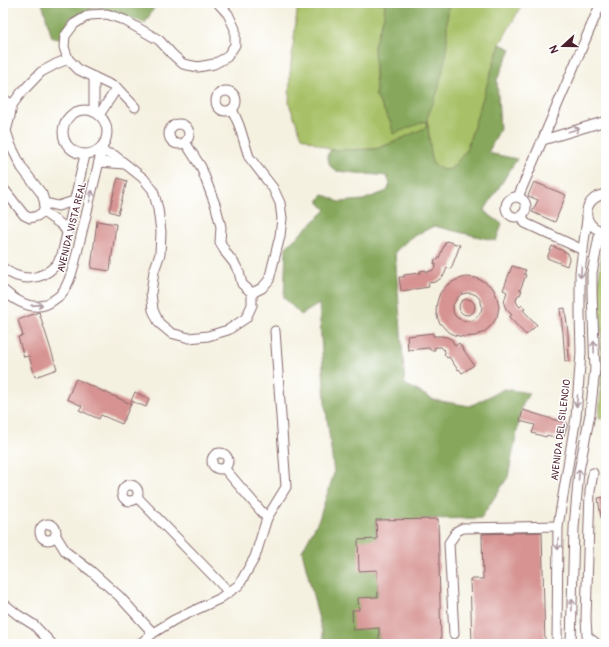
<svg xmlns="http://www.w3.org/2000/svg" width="609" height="647" viewBox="0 0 609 647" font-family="Pangolin,sans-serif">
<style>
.green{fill:#a8c167;stroke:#797049}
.forest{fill:#86a75c;stroke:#686344}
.building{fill:#d69391;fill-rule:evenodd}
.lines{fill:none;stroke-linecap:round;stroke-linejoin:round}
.minor-casing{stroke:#86686b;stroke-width:11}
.minor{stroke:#fff;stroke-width:9}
.oneway{stroke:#ae9aa0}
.labels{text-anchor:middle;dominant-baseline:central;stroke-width:3;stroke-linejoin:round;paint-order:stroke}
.street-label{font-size:10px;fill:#4a1f2b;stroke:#fff}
</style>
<rect width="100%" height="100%" fill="#fff"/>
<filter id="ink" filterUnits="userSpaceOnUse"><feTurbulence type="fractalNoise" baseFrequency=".025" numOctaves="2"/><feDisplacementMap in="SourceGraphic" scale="8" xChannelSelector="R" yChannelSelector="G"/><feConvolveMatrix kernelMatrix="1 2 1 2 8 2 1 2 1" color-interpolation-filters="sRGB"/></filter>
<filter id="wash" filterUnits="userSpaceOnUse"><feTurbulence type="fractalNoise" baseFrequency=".012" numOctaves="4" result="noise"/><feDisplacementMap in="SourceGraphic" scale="16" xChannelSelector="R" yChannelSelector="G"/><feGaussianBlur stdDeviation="0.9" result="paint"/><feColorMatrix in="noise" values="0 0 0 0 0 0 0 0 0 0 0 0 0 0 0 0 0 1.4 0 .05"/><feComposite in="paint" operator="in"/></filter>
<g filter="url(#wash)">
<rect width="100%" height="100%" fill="#f5f1e1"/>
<g class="green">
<path d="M298 3H385L384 16 374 46 376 96 391 123 426 121 427 127 392 143 376 149 331 150 302 137 289 104 290 72Z"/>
<path d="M449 3H523L500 44 466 151 451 169 443 170 432 163 427 118 438 90 447 21Z"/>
<path d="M606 245V417L599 418 602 371V338L597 298 602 251Z"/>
</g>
<g class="forest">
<path d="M42 3H157L145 23 97 7 70 18 59 39 52 38Z"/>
<path d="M385 3H449L447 21V51L438 90 427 118 432 163 443 170 451 169 466 151 500 44 511 49 497 80 500 129 488 153 517 159 484 211 502 224 496 241 434 226 410 238 395 252 405 384 434 400 470 406 504 389 529 393 522 406 508 477 481 518 376 520 379 644H325L302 551 319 519 334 473 325 402 319 304 301 315 284 298 286 247 326 210 319 203V199L323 195 330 197 339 202 363 200 387 191 390 184 387 176 336 171 330 166 327 155 331 150 376 149 392 143 427 127 426 121 393 134 391 123 376 96 374 46 384 16Z"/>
</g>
<g id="blocks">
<g class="building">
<path d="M118 178 127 181 118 214 109 211Z"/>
<path d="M534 182 566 195 555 222 532 212 538 200 528 196Z"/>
<path d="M97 221 116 224 110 271 91 268Z"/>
<path d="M446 241 460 245 451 269 447 268 444 275 440 279 435 282 428 283 429 287 401 291 399 277H404V275L420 273V271L426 270V272H428L433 270 436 267V264H434L435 259 438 260Z"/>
<path d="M552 246 568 253 569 259 567 266 547 258Z"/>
<path d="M512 266 526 270 524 274 526 275 520 290H522L520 295H518L517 297 516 301 518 305 520 307 522 305 525 309 523 310 537 325 526 335 509 317 512 315 506 309 504 304 505 298 507 292 503 290Z"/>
<path d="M466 277 476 278 485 282 493 288 497 297 499 307 497 317 492 325 484 332 475 336 464 337 454 335 446 330 439 322 436 312 437 302 440 293 447 285 456 280ZM467 293H471L476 295 479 298 481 302 482 307 481 312 475 319 471 321H466L457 318 454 314 453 310V305L458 297 462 294Z"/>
<circle cx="467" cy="307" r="8"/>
<path d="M565 308 568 333 569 361H565L563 333 560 309Z"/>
<path d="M39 312 57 369 35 377 29 356 24 357 18 337 23 336 18 320Z"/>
<path d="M433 333V336H441L447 337 452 340 455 346 459 343 474 365 462 373 459 369 458 370 449 357 447 358 444 354 445 353V351L441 347H437L434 348 435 350H430L429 348 408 350 407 336Z"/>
<path d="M76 379 131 404 122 424 101 415 99 419 79 410 82 406 67 399Z"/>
<path d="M135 392 149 399 146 407 131 401Z"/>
<path d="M523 410 568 424 563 438 555 436 554 437 547 435 546 437 532 433 535 425 520 421Z"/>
<path d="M606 497V518H601L598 498Z"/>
<path d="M438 519 441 644H379V628L353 630 352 610H359L358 598 378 597 377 570 359 571 358 540 377 539 376 520Z"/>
<path d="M542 532 545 644H472L470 579H483L482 534Z"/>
</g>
</g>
</g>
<g filter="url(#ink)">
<use href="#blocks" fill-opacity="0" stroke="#86686b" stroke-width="1"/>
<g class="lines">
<defs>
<g id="minor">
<circle cx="226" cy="101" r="10"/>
<path d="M3 98 12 105"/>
<path d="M135 107 117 88 79 70 68 59 64 47 65 36 74 24 89 15 107 14 124 20 159 40 172 54 183 64 198 67 214 64 227 57 235 45V29L228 14 218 3"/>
<path d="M232 109 239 125 249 157 273 188 280 203 282 218 280 236 269 280 262 288 252 293"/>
<circle cx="85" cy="132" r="22"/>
<path d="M94 112V77"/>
<path d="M99 115 117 88"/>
<circle cx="179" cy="134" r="10"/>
<path d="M543 140 606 121"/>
<path d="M102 152 114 155 143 178 153 190 158 209 161 232 160 254 154 271 151 293 153 310 159 323 171 333 189 338 208 336 228 330 246 318 252 305V293L242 284 239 272 234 263 226 253 220 242 221 227 216 207 201 167 185 142"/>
<path d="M99 162 125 164"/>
<path d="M3 188 24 215 30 218 37 216 43 212 45 204 42 194 22 168 11 146 6 131 10 116 12 105 21 93 41 72 56 64 68 59"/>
<circle cx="516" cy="207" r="10"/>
<path d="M518 197 601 3"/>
<path d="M45 204H50L58 206 74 201"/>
<path d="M43 212 62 225 67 232"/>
<path d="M522 215 525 223 583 250"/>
<path d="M605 231C582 230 579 198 606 194"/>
<path d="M3 268C20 282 40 281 55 266 58 263 60 258 62 255L85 155"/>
<path d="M3 290C18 303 37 314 55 299 58 297 61 295 62 293 69 284 72 272 75 261L103 145"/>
<circle cx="220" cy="461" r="8"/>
<path d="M224 468 267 518"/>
<path d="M593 473 590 491 586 618 587 636 597 644"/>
<circle cx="130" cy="493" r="8"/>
<path d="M137 497 229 592"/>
<circle cx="48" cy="532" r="8"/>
<path d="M56 536 66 552 91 571 119 596 153 633"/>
<path d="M3 603 18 615 34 625 52 644"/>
<path d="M454 634 449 543 457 531 463 528 558 526"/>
<path d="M140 644 153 633 174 620 219 599 239 585 255 557 267 518 286 487 275 331"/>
<path d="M557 644 558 526 576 417 581 353 580 313V272L587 219"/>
<path d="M571 644 574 528 579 471 590 414 595 369 592 293V273L600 231"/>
</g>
</defs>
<use href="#minor" class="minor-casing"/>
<use href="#minor" class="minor"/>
</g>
<defs><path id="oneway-shaft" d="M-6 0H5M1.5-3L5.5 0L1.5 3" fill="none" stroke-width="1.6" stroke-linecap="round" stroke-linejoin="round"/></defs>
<g class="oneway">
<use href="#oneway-shaft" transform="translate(574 130) rotate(-17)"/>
<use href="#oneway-shaft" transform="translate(91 196) rotate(-76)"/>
<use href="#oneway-shaft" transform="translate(581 272) rotate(94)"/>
<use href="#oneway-shaft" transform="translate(37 305) rotate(-4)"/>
<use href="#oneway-shaft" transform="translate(594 347) rotate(-92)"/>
<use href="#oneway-shaft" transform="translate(577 401) rotate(95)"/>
<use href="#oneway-shaft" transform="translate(579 475) rotate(-84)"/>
<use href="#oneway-shaft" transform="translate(558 544) rotate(91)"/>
<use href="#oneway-shaft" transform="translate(572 605) rotate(-88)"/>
</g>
</g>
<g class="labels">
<g class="street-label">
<text transform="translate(72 227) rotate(-76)">AVENIDA VISTA REAL</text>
<text transform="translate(561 430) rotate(-83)">AVENIDA DEL SILENCIO</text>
</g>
</g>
<rect width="609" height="647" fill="none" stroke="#fff" stroke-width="16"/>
<g transform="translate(563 46) rotate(249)" stroke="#ffffff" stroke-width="3" paint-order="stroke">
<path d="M0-3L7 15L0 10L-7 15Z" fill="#4a1f2b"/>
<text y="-6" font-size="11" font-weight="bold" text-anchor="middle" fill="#4a1f2b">N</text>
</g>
</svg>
